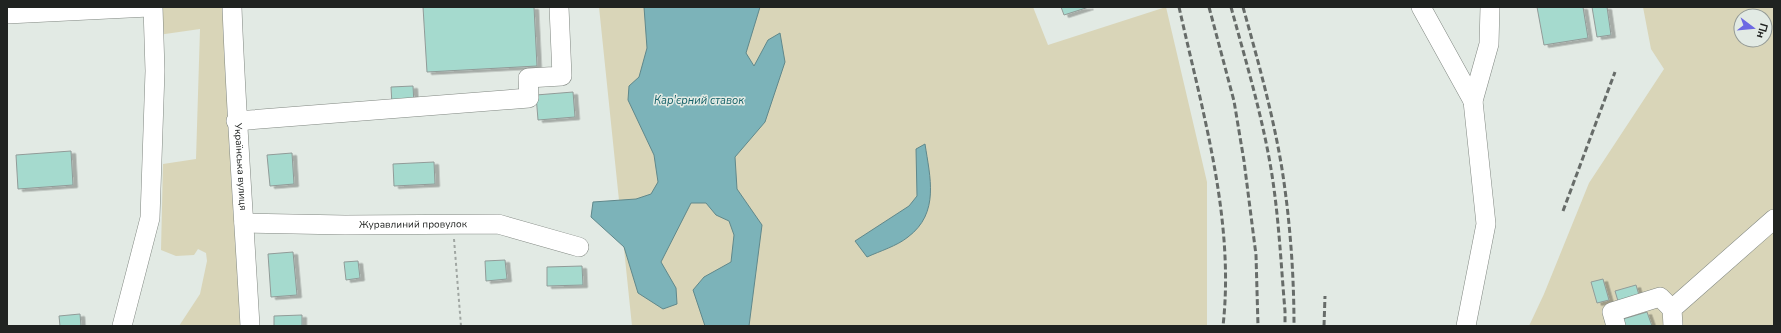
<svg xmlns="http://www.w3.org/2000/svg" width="1781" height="333" viewBox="0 0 1781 333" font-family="'Nunito Sans',sans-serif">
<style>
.green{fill:#d9d5b8;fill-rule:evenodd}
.water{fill:#7cb3b9;stroke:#60888b}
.building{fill:#a5dace;stroke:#919b98;filter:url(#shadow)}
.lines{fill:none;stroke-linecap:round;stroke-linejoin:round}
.minor-casing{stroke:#808781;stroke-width:20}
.path{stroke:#a0a6a2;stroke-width:2;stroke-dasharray:3 3;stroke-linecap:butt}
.minor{stroke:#fff;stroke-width:19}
.rail{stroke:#676c69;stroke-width:3;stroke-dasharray:6 3;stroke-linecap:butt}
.labels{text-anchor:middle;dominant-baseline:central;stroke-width:3;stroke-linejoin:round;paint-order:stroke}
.street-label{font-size:10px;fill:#202321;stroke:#e2eae4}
.water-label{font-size:11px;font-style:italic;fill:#125f66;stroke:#e2eae4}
</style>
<defs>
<filter id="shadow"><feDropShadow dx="4.5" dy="2.5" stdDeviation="0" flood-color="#0004"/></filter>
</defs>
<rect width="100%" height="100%" fill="#e2eae4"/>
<g class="green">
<path d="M158 7H224L236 217 240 326H179L200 294 207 261 206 253 198 249 194 255 176 256 161 250 163 164 196 159 200 29 158 35Z"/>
<path d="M599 7H1033L1048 45 1166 7 1207 182V326H632Z"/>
<path d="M1643 7H1774V326H1529L1544 294 1589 183 1664 69 1651 49ZM1741 16H1765V40H1741Z"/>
</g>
<g class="water">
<path d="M644 7H760L746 53 754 66 768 40 780 33 785 62 765 122 735 157 737 189 762 225 749 326H705L693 290 704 277 731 262 734 235 729 221 716 215 706 203H691L661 262 676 288 677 304 663 309 638 293 624 247 591 217 593 202 636 199 651 194 658 182 654 155 628 100 629 86 639 77 647 48Z"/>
<path d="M925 144C930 177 940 213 908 237 897 246 880 251 867 257L855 241 909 206 917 196 916 149Z"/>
</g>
<g class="building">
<path d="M423 7H534L537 66 427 72Z"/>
<path d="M1061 7H1089L1064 15Z"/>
<path d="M1537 7H1583L1588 38 1544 45Z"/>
<path d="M1592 7H1607L1611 35 1597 37Z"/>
<path d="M413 86 414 104 392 105 391 87Z"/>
<path d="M573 92 575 117 538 120 536 95Z"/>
<path d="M71 151 73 185 18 189 16 155Z"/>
<path d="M292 153 294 184 270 186 267 155Z"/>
<path d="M434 162 435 184 394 186 393 164Z"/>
<path d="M293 252 297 295 271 297 268 254Z"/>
<path d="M505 260 507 279 486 281 485 261Z"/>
<path d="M358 261 360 278 346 280 344 262Z"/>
<path d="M582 266 583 285 547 286V267Z"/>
<path d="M1603 279 1609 300 1597 303 1591 282Z"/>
<path d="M1636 285 1639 295 1618 301 1615 291Z"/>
<path d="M1647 312 1652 326H1625L1623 319Z"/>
<path d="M80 314 81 326H60L59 316Z"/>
<path d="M302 315V326H274V316Z"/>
</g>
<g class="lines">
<defs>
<g id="minor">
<path id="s1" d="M232 7C236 113 244 220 250 326"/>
<path d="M1421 7 1473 101"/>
<path d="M7 14 149 7"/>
<path d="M236 121 529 98 528 78 562 76 559 7"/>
<path id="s2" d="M244 223 345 225 498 224 579 247"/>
<path d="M122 326 150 218 155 71 153 7"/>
<path d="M1466 326 1486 224 1473 101 1489 44 1490 7"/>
<path d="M1616 326 1612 312 1660 297 1672 309"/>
<path d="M1673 326 1672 309 1774 219"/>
</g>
</defs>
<use href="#minor" class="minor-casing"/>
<path class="path" d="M454 239 461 326"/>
<use href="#minor" class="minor"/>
<g class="rail">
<path d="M1179 7C1202 110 1235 220 1223 326"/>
<path d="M1209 7 1234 101 1244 161 1256 255 1258 326"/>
<path d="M1231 7C1246 62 1263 118 1272 175 1279 220 1281 265 1285 311V326"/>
<path d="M1243 7C1258 61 1273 114 1282 169 1290 220 1294 274 1294 326"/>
<path d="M1563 211 1615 72"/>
<path d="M1324 326 1325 296"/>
</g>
</g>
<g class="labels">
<g class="street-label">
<text stroke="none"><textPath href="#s1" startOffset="160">Українська вулиця</textPath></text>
<text stroke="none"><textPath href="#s2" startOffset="169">Журавлиний провулок</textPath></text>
</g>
<g class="water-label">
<text x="699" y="100">Кар'єрний ставок</text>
</g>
</g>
<rect width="1781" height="333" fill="none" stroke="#202321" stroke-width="16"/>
<g transform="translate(1753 28) rotate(106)"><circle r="19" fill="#e2eae4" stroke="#949a96"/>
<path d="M0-3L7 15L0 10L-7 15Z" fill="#6d69e3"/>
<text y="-6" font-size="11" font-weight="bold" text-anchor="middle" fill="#202321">Пн</text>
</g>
</svg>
